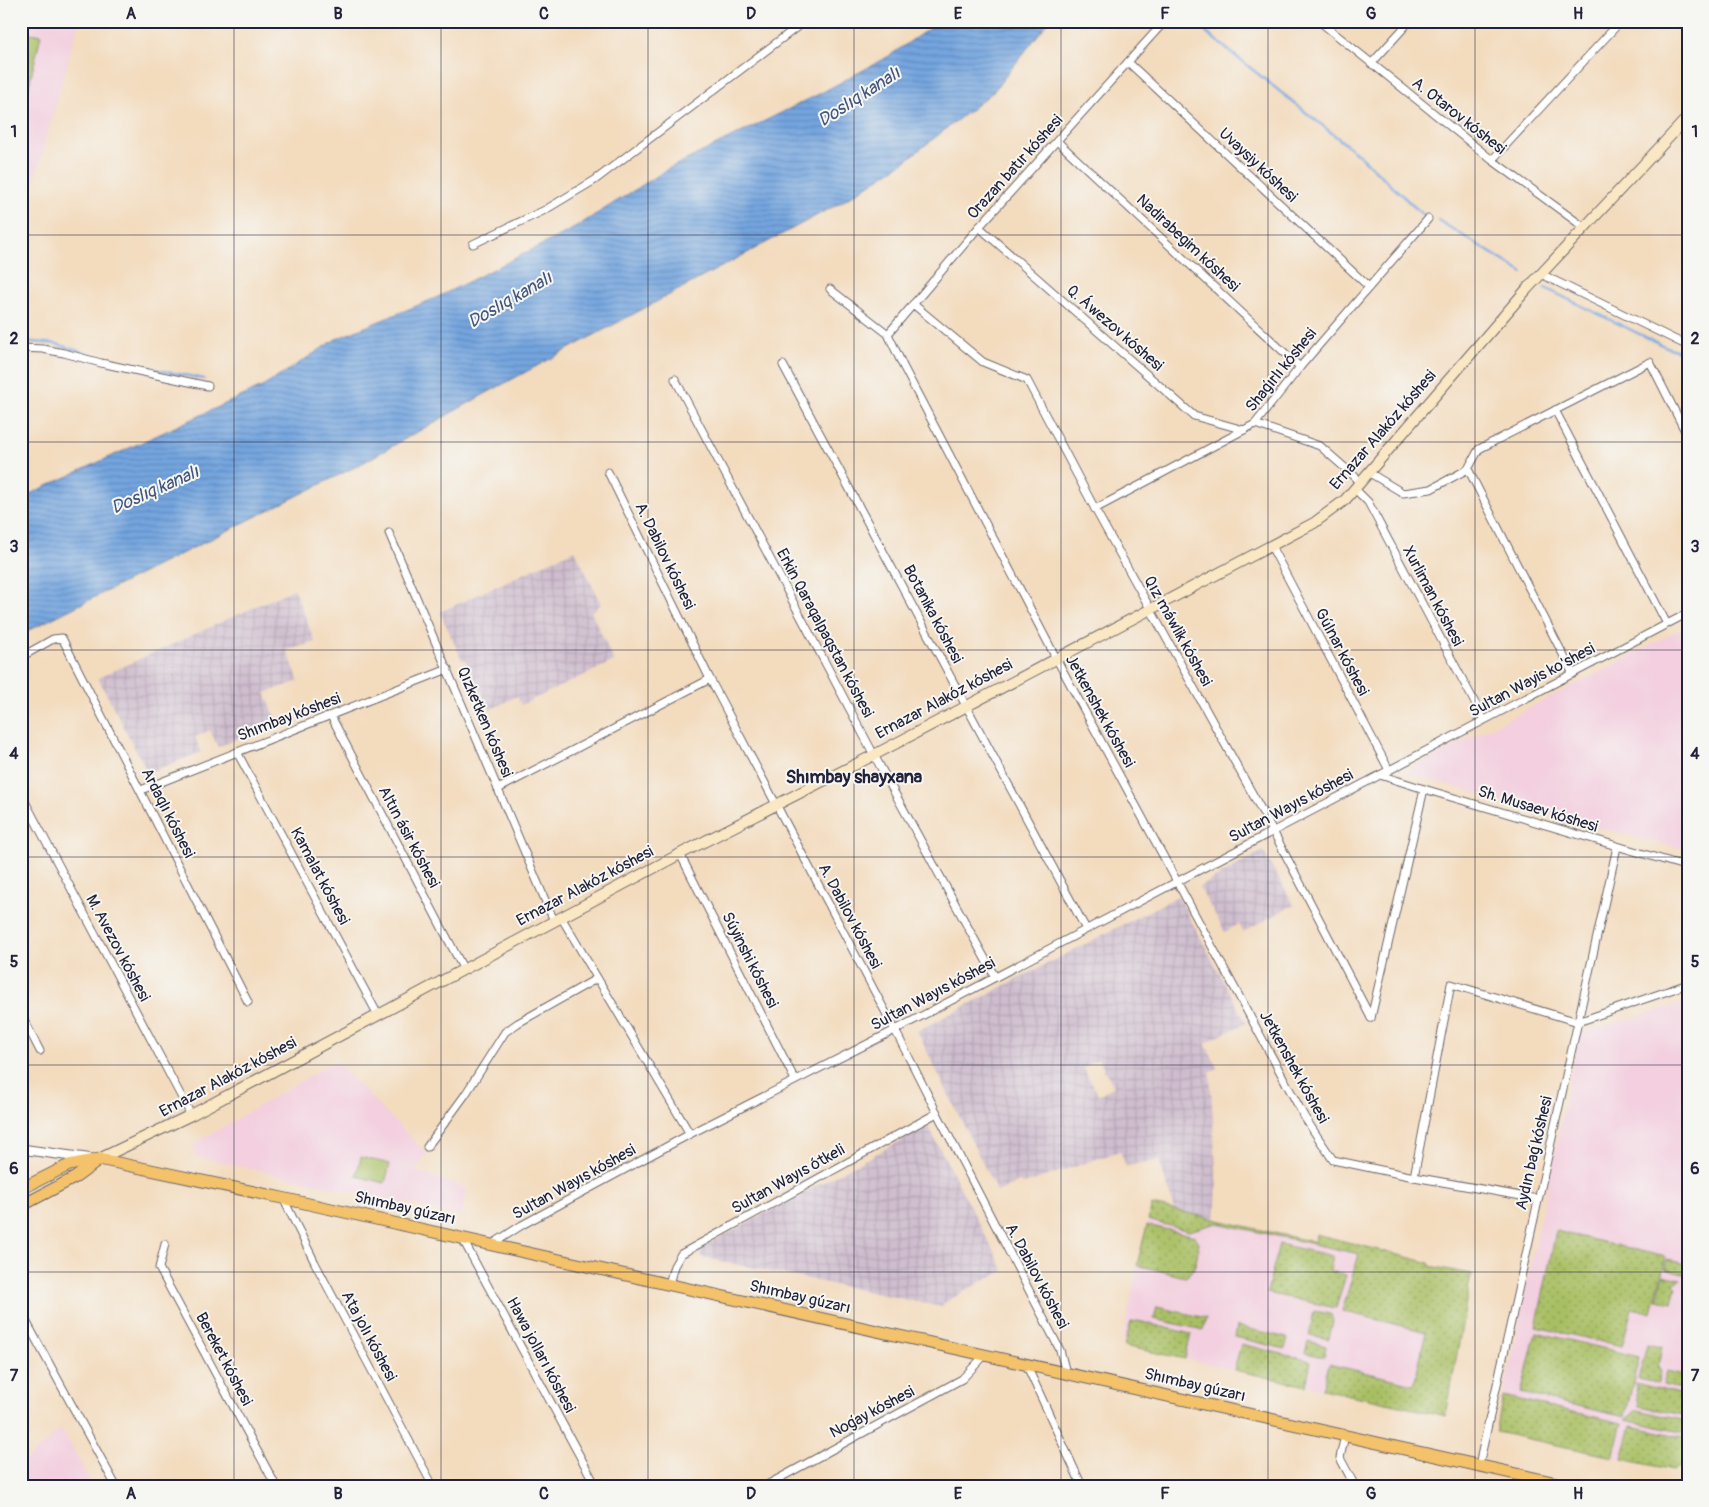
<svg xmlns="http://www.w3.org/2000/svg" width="1709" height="1507" viewBox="0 0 1709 1507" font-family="Pangolin,sans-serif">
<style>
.built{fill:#f3cfdf}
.industrial{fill:url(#industrial-grid);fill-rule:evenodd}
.grass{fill:url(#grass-dots);stroke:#66704f}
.pitch{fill:#a9bf63;stroke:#66704f}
.water{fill:url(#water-rules);stroke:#4b648d}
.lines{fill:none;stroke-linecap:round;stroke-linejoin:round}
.stream{stroke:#74a5df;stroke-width:2.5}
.minor-casing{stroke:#6b6369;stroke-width:9}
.tertiary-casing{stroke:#6b6369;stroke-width:11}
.secondary-casing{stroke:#6b6369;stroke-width:12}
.primary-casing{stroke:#6b6369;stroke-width:13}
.minor{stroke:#fff;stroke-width:7}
.tertiary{stroke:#fff;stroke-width:9}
.secondary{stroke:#fae7c3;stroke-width:10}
.primary{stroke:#f3c26a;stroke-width:11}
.grid{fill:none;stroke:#22223b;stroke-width:1;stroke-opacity:0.55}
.labels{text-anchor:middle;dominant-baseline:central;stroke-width:4;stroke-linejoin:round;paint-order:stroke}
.street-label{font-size:16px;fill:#22223b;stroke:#f6f6f2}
.water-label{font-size:18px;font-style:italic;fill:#43567d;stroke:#f6f6f2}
.neighbourhood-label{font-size:18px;font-weight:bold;fill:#22223b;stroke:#f6f6f2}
.neatline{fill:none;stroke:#22223b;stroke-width:2}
.grid-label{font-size:16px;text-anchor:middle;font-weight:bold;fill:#22223b}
</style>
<defs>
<pattern id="industrial-grid" width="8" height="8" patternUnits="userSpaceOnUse" patternTransform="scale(1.25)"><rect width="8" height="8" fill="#cfbdce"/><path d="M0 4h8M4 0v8" fill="none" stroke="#b1a2b2"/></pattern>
<pattern id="grass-dots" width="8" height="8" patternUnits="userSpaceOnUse" patternTransform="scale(1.25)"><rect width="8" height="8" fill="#a9bf63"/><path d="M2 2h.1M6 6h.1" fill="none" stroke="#899b53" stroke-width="1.8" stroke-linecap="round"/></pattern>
<pattern id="water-rules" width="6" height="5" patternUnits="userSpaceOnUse" patternTransform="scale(1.25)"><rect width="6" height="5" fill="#74a5df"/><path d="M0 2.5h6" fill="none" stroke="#5f86b6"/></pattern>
</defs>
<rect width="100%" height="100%" fill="#f6f6f2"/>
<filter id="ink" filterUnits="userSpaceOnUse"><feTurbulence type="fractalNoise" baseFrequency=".02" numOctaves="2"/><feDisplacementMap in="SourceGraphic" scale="10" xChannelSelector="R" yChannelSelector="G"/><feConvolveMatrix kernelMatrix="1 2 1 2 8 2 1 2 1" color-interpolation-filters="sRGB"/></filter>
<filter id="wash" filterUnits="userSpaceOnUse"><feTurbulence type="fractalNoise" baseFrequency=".0096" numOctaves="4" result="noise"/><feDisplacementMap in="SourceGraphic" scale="20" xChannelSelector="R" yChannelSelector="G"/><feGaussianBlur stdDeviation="1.12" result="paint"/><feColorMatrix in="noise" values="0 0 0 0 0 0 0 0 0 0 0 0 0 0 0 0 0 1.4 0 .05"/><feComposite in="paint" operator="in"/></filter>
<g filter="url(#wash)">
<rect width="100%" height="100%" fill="#f3dbbe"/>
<g class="built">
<path d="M21 21H79L21 229Z"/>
<path d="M1688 625V850L1593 826 1403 772 1600 672Z"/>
<path d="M1688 1001V1465L1673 1470 1496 1432 1579 1034Z"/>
<path d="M335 1061 426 1153 416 1171 467 1188 462 1216 194 1156V1144Z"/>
<path d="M1152 1205 1314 1242 1316 1234 1430 1263V1266L1471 1274 1446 1416 1122 1345 1137 1265Z"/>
<path d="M61 1428 93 1486H21V1465Z"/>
</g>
<g class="industrial">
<path d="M575 550 601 604 591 612 614 661 521 705 517 696 490 710 465 659 462 660 440 612Z"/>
<path d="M294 589 315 642 287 650 299 681 265 693 277 721 218 747 210 730 195 737 201 752 148 773 98 678Z"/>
<path d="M1263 851 1294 905 1243 932 1239 924 1225 932 1199 887Z"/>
<path d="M1178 896 1246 1023 1205 1043 1218 1068 1210 1072 1217 1186 1215 1219 1175 1210 1159 1160 1126 1166 1120 1151 1024 1184 1019 1182 997 1192 917 1031ZM1098 1059 1114 1086 1099 1096 1083 1068Z"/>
<path d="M928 1126 1004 1271 982 1281 944 1303 942 1307 701 1257 700 1248Z"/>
</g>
<g class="grass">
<path d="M1152 1205 1314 1242 1316 1234 1430 1263V1266L1471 1274 1446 1416 1322 1389 1329 1364 1414 1384 1426 1332 1342 1311 1359 1254 1217 1223 1189 1231 1148 1220Z"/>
<path d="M1147 1225 1195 1236 1199 1243C1197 1255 1197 1272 1185 1277L1137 1265Z"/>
<path d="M1556 1231 1666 1257 1652 1313 1632 1308 1622 1346 1536 1327Z"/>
<path d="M1279 1244 1333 1256 1330 1271 1346 1275 1336 1308 1267 1293Z"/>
<path d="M1667 1260 1688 1264V1275L1665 1269Z"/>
<path d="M1663 1275 1681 1279 1674 1284 1676 1287 1672 1303 1657 1300Z"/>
<path d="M1157 1307 1206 1318 1203 1330 1154 1319Z"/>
<path d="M1314 1311 1331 1314 1333 1321 1329 1339 1309 1335Z"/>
<path d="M1138 1321 1191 1334 1185 1359 1124 1346 1131 1322Z"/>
<path d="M1237 1326 1288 1338 1285 1349 1235 1337Z"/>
<path d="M1536 1332 1639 1357 1625 1417 1521 1393Z"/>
<path d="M1308 1341 1326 1346 1324 1357 1305 1353Z"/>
<path d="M1241 1344 1311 1361 1306 1386 1234 1370Z"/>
<path d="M1647 1344 1662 1347 1659 1362 1657 1364 1661 1371 1658 1383 1638 1379Z"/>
<path d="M1667 1371 1688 1376V1391L1663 1385Z"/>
<path d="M1635 1383 1688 1396V1416L1639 1406Z"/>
<path d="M1503 1396 1622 1423 1613 1457 1496 1432Z"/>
<path d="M1637 1410 1687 1421 1685 1433 1625 1420Z"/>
<path d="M1631 1426 1688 1438 1686 1465 1673 1470 1622 1459Z"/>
</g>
<g class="pitch">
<path d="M21 31 41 35 21 119Z"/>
<path d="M361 1157 390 1164 385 1183 356 1176Z"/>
</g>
<path class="water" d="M940 21H1049L993 92 904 162 842 202 483 395 357 466 21 634V498L264 386 336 339 438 297 571 230 668 169 823 92 889 56Z"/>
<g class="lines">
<g class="stream">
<path d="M1192 21 1358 154 1423 215"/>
<path d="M1438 220 1523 273"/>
<path d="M1545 288 1664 346 1688 354"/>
<path d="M21 341 57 344 103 359 204 379"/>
</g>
</g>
</g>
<g filter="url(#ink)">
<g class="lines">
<defs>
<g id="minor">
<path d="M1319 21 1492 160 1585 228"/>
<path d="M1128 62 1369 287"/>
<path d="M1371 64 1410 21"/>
<path d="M1057 141 1300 367"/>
<path d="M1492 160 1621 21"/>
<path d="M979 227 1194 416 1244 430"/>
<path d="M473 244 545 210 595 180 805 21"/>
<path d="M1541 274 1688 346"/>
<path d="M830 289 888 334 903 366 1056 658 1305 1118 1333 1160 1414 1177 1538 1199"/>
<path d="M913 304 983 362 1027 380 1095 509 1273 831 1371 1018"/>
<path d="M888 334 979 227 1165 21"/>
<path d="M21 348 43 349 64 353 101 363 208 386"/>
<path d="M783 365 1086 929"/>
<path d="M675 379 874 755 995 977"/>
<path d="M1555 410 1667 624"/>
<path d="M1255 424 1320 446 1360 481"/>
<path d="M1468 469 1573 674"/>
<path d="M608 472 710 679 895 1030 937 1113 1060 1350 1066 1373"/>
<path d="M1368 472 1403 493 1431 489 1468 469 1479 449 1650 362 1688 437"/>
<path d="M1354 488 1368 502 1484 720"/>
<path d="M1095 509 1255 424 1300 367 1428 219"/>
<path d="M389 533 554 921"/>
<path d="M1271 546 1389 770"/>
<path d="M21 657 53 639 62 638 248 1002"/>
<path d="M331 716 464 970"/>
<path d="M237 752 378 1015"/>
<path d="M1380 775 1424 789 1688 867"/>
<path d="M498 789 710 679"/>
<path d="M141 790 448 669"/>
<path d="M21 794 191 1115"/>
<path d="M680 854 795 1080"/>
<path d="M561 917 690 1134"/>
<path d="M21 1014 40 1051"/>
<path d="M1371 1018 1424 789"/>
<path d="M427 1147 465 1095 505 1032 518 1023 596 979"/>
<path d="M1414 1177 1451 984 1578 1022 1688 984"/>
<path d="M283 1198 315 1263 433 1486"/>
<path d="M462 1238 596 1486"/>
<path d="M165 1244 159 1268 276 1486"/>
<path d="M491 1245 522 1225 690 1134 895 1030 1688 613"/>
<path d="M669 1284 674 1266 681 1254 937 1113"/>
<path d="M21 1312 116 1486"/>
<path d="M1026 1364 1082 1486"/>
<path d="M1345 1435 1340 1458 1355 1486"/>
<path d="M1479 1465 1617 847"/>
<path d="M765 1486 962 1379 985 1355"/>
</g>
<path id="tertiary" d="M21 1149 93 1159"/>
<path id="secondary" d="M99 1159 191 1115 680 854 874 755 1314 523 1345 500 1527 289 1688 117"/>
<g id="primary">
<path d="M21 1189 69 1165 99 1159 282 1198 1570 1486"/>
<path d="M21 1206 76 1177 98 1161"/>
</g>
</defs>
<use href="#minor" class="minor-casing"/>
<use href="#tertiary" class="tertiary-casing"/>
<use href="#secondary" class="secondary-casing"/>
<use href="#primary" class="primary-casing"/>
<use href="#minor" class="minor"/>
<use href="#tertiary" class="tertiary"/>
<use href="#secondary" class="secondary"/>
<use href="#primary" class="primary"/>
</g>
</g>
<path class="grid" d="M234 21V1486M441 21V1486M648 21V1486M854 21V1486M1061 21V1486M1268 21V1486M1475 21V1486M21 235H1688M21 442H1688M21 650H1688M21 857H1688M21 1065H1688M21 1272H1688"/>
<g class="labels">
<g class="street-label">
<text transform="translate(1459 116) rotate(38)">A. Otarov kóshesi</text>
<text transform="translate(1258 165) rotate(43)">Uvaysiy kóshesi</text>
<text transform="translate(1015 167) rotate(-48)">Orazan batır kóshesi</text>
<text transform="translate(1188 243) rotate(43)">Nadirabegim kóshesi</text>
<text transform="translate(1115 328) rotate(41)">Q. Áwezov kóshesi</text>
<text transform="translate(1281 370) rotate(-51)">Shaǵırlı kóshesi</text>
<text transform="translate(1383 430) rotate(-49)">Ernazar Alakóz kóshesi</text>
<text transform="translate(665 556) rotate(64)">A. Dabilov kóshesi</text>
<text transform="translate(1433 596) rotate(62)">Xurliman kóshesi</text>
<text transform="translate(933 614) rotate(62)">Botanika kóshesi</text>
<text transform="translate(1178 631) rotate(61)">Qız máwlik kóshesi</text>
<text transform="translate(825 633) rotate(62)">Erkin Qaraqalpaqstan kóshesi</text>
<text transform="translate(1342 652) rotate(62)">Gúlnar kóshesi</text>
<text transform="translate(1532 680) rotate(-28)">Sultan Wayis ko'shesi</text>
<text transform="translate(944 699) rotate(-28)">Ernazar Alakóz kóshesi</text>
<text transform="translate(1100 711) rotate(61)">Jetkenshek kóshesi</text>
<text transform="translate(289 717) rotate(-21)">Shımbay kóshesi</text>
<text transform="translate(485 722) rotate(67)">Qızketken kóshesi</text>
<text transform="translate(1291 806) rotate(-28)">Sultan Wayıs kóshesi</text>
<text transform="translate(1538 809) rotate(17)">Sh. Musaev kóshesi</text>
<text transform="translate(168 813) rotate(63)">Ardaqlı kóshesi</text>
<text transform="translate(409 837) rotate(62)">Altın ásir kóshesi</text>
<text transform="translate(320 876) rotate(62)">Kamalat kóshesi</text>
<text transform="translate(585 886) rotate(-28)">Ernazar Alakóz kóshesi</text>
<text transform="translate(850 916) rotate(62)">A. Dabilov kóshesi</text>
<text transform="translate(118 948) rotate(62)">M. Avezov kóshesi</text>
<text transform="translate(750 960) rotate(63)">Súyinshi kóshesi</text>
<text transform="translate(933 994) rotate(-28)">Sultan Wayıs kóshesi</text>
<text transform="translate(1294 1067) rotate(61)">Jetkenshek kóshesi</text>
<text transform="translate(228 1077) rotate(-28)">Ernazar Alakóz kóshesi</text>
<text transform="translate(1534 1153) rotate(-77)">Aydın baǵ kóshesi</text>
<text transform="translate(788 1179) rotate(-29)">Sultan Wayıs ótkeli</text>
<text transform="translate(574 1182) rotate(-29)">Sultan Wayıs kóshesi</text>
<text transform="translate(405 1208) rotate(13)">Shımbay gúzarı</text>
<text transform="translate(1037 1276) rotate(62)">A. Dabilov kóshesi</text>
<text transform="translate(800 1297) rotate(13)">Shımbay gúzarı</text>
<text transform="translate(369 1336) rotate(62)">Ata jolı kóshesi</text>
<text transform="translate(541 1355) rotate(62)">Hawa jolları kóshesi</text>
<text transform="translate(224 1359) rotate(62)">Bereket kóshesi</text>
<text transform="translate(1195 1385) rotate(13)">Shımbay gúzarı</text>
<text transform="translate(872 1412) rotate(-28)">Noǵay kóshesi</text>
</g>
<g class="water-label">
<text transform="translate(859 97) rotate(-33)">Doslıq kanalı</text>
<text transform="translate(510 300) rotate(-30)">Doslıq kanalı</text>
<text transform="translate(155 490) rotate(-24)">Doslıq kanalı</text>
</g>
<g class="neighbourhood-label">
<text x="854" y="777">Shımbay shayxana</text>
</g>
</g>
<rect width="1709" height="1507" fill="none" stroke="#f6f6f2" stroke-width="55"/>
<rect x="28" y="28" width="1654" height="1452" class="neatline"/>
<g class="grid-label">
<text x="131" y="19">A</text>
<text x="338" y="19">B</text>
<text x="544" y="19">C</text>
<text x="751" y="19">D</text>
<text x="958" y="19">E</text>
<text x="1165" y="19">F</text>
<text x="1371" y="19">G</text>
<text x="1578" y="19">H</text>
<text x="14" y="137">1</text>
<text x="1695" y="137">1</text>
<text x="14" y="344">2</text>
<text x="1695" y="344">2</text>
<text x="14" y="552">3</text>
<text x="1695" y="552">3</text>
<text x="14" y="759">4</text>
<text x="1695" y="759">4</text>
<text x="14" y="967">5</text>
<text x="1695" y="967">5</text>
<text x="14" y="1174">6</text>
<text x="1695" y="1174">6</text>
<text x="14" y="1381">7</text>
<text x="1695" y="1381">7</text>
<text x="131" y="1499">A</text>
<text x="338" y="1499">B</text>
<text x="544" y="1499">C</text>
<text x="751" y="1499">D</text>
<text x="958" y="1499">E</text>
<text x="1165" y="1499">F</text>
<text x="1371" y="1499">G</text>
<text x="1578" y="1499">H</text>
</g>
</svg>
